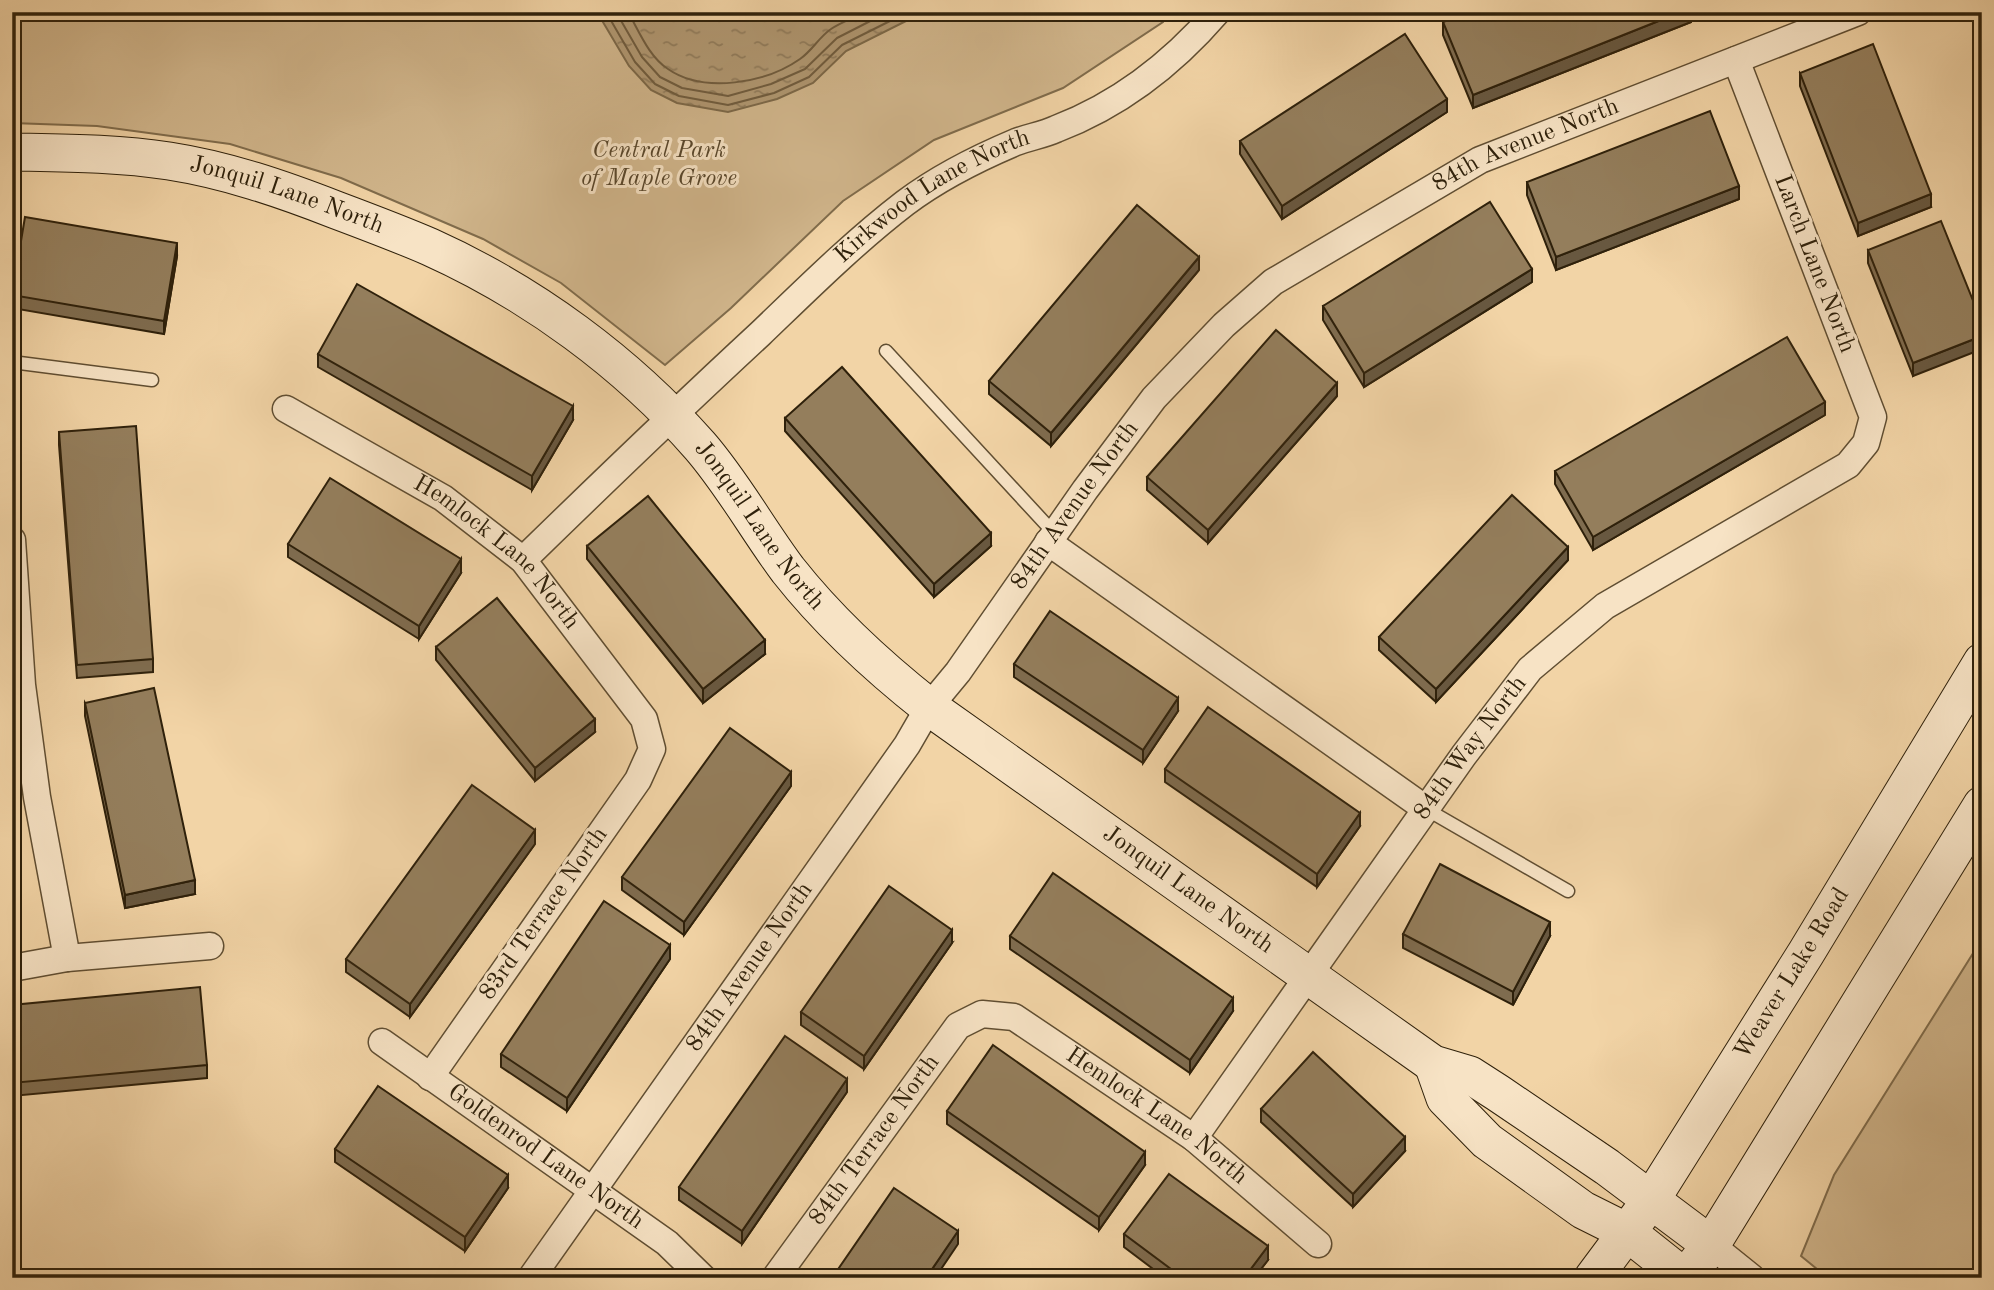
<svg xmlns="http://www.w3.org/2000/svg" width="1994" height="1290" viewBox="0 0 1994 1290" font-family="'Old Standard TT',serif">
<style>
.park{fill:#d1b68c;stroke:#806c4c;stroke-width:2}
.water{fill:url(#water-ripples);stroke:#7c6848;stroke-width:2}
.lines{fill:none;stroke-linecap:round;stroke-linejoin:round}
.shore{stroke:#705c3e;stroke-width:2}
.lane-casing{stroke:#604e32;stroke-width:15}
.street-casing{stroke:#604e32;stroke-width:29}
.secondary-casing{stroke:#2f210b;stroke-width:39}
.lane{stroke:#f7e3c5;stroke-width:12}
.street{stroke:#f7e3c5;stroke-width:26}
.secondary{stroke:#f7e3c5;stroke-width:37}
.wall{fill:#7f6c4f;stroke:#2f210b;stroke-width:2}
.shaded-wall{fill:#685840;stroke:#2f210b;stroke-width:2}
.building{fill:#947e5c;stroke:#2f210b;stroke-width:2}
.labels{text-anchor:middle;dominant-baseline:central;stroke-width:6;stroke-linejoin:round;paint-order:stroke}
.street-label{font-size:24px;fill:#2f210b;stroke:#f7e3c5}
.park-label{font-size:24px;font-style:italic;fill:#58462b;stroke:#f7e3c5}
</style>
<defs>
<pattern id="water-ripples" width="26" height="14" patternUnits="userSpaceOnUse" patternTransform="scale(1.75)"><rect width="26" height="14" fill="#b09771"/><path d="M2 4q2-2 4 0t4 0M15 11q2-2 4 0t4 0" fill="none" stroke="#907b5b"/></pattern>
</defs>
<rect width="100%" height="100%" fill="#f2d4a6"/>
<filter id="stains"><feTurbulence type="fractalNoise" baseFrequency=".00286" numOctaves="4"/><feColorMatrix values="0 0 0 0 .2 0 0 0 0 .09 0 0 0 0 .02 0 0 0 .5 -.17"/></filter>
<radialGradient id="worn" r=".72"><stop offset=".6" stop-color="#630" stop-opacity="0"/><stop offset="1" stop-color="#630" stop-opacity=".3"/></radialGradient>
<g class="park">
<path d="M12 12H1169L1163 22 1063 88 934 140 843 201 731 308 665 365 561 283 483 239 341 178 230 144 97 126 12 123Z"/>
<path d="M1982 939V1278H1828L1801 1256 1834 1175Z"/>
</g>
<path class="water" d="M597 12H924L846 51 813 83 777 99 728 112 677 103 651 90 629 66Z"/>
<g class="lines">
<g class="shore">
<path d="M606 12 635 62 655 84 679 96 728 105 774 93 809 77 842 45 908 12"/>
<path d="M616 12 642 57 660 77 682 88 728 96 771 84 805 69 837 38 888 12"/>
<path d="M628 12C639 31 649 57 668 69 704 94 766 83 800 59 812 51 819 37 831 29 841 22 854 18 865 12"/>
</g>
<defs>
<g id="lane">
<path d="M886 351 1054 533"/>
<path d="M12 362 152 380"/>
<path d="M1426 809 1568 891"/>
</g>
<g id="street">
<path id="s1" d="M286 409 443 498 523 560 644 719 652 749 638 780 430 1077"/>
<path d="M12 540 22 685 37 797 67 958"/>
<path d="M1048 542 1426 809"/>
<path id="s2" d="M523 560C601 484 680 408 760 334 807 289 853 243 905 203 938 178 978 158 1016 142 1029 137 1043 135 1056 129 1119 105 1173 63 1217 12"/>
<path d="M12 968 67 958 210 946"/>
<path id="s3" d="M382 1042 667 1243 703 1278"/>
<path id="s4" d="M1194 1138 1464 755 1530 669 1605 606 1848 465 1866 443 1873 417 1736 60"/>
<path d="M1711 1245 1752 1278"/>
<path id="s5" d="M531 1278 907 745 929 707 958 672 1085 490 1154 398 1224 325 1273 282 1480 160 1858 12"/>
<path id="s6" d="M775 1278 958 1026 982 1014 1014 1017 1194 1138 1318 1244"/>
</g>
<g id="secondary">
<path id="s7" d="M12 152C65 153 117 153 169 161 227 170 282 189 336 210 368 222 400 234 430 247 532 293 627 363 700 446 733 484 758 530 788 570 829 622 877 666 929 707L1433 1064 1470 1075 1498 1093 1607 1167 1711 1245"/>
<path d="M1433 1064 1445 1098 1487 1141 1583 1210 1627 1232 1685 1278"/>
<path id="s8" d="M1593 1278 1651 1200 1806 953 1982 662"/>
<path d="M1685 1278 1711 1245 1982 805"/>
</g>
</defs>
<use href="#lane" class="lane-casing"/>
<use href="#street" class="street-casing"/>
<use href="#secondary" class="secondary-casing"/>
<use href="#lane" class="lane"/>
<use href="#street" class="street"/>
<use href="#secondary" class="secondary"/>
</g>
<g class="wall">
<path d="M1691 12V22L1473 108 1443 35V22Z"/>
<path d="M1800 73 1931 207 1858 236 1800 86Z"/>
<path d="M1447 112 1282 219 1240 154V141Z"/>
<path d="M1527 182 1739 199 1556 270 1527 195Z"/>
<path d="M1868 250 1982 323 1913 376 1868 263Z"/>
<path d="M177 256 164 334 12 308V292Z"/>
<path d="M1199 270 1051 446 989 394V381Z"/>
<path d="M1532 282 1364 387 1323 320V306Z"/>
<path d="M318 354 573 420 532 490 318 367Z"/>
<path d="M1337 396 1208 543 1147 490V477Z"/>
<path d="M1825 415 1593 550 1555 484V471Z"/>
<path d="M785 418 991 546 934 597 785 431Z"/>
<path d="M59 432 153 659V672L77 678 59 445Z"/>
<path d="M288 544 461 573 419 639 288 557Z"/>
<path d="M587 546 765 654 703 703 587 559Z"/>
<path d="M1568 560 1436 702 1379 650V637Z"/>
<path d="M436 647 595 732 535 781 436 660Z"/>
<path d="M1014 664 1178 711 1143 763 1014 677Z"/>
<path d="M85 703 195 894 125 908 85 716Z"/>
<path d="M1165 769 1360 826 1317 887 1165 782Z"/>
<path d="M791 786 684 935 622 890V877Z"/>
<path d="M535 844 410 1017 346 972V959Z"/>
<path d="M1403 934 1550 936 1513 1005 1403 948Z"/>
<path d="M1010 936 1233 1011 1190 1073 1010 949Z"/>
<path d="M952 943 864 1069 801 1025V1012Z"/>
<path d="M670 959 567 1111 501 1067V1054Z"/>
<path d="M12 1005 207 1065V1078L12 1096Z"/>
<path d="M847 1092 742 1244 679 1200V1187Z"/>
<path d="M1261 1109 1405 1151 1353 1207 1261 1122Z"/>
<path d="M947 1111 1145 1165 1099 1230 947 1124Z"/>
<path d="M335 1149 508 1188 465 1251 335 1162Z"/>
<path d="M1124 1234 1268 1260 1254 1278H1165L1124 1247Z"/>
</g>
<g class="shaded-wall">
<path d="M1681 12H1691V22L1473 108V95Z"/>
<path d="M1447 99V112L1282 219V206Z"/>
<path d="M1739 186V199L1556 270V257Z"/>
<path d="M1931 194V207L1858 236V223Z"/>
<path d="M177 243V256L164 334V321Z"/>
<path d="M1199 257V270L1051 446V433Z"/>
<path d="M1532 269V282L1364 387V373Z"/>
<path d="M1982 336V349L1913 376V363Z"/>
<path d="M1337 383V396L1208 543V530Z"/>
<path d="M1825 402V415L1593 550V537Z"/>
<path d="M573 406V420L532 490V476Z"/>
<path d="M991 533V546L934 597V584Z"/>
<path d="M1568 547V560L1436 702V689Z"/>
<path d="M461 559V573L419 639V626Z"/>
<path d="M765 640V654L703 703V689Z"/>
<path d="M1178 698V711L1143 763V750Z"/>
<path d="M595 719V732L535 781V768Z"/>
<path d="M791 772V786L684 935V922Z"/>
<path d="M1360 813V826L1317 887V874Z"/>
<path d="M535 830V844L410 1017V1004Z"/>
<path d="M195 880V894L125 908V895Z"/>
<path d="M1550 922V936L1513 1005V992Z"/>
<path d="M952 930V943L864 1069V1056Z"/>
<path d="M670 945V959L567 1111V1098Z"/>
<path d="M1233 998V1011L1190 1073V1060Z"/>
<path d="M847 1079V1092L742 1244V1231Z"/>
<path d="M1405 1137V1151L1353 1207V1194Z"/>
<path d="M1145 1152V1165L1099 1230V1217Z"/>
<path d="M508 1175V1188L465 1251V1237Z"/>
<path d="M958 1231V1244L935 1278H926Z"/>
<path d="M1268 1246V1260L1254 1278H1244Z"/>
</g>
<g class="building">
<path d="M1469 12H1681L1473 95 1443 22Z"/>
<path d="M1405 34 1447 99 1282 206 1240 141Z"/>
<path d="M1873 44 1931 194 1858 223 1800 73Z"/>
<path d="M1710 111 1739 186 1556 257 1527 182Z"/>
<path d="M1490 202 1532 269 1364 373 1323 306Z"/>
<path d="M1137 205 1199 257 1051 433 989 381Z"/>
<path d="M25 217 177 243 164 321 12 295Z"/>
<path d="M1941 221 1982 323V336L1913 363 1868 250Z"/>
<path d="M357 284 573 406 532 476 318 354Z"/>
<path d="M1276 330 1337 383 1208 530 1147 477Z"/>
<path d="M1787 337 1825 402 1593 537 1555 471Z"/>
<path d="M842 367 991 533 934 584 785 418Z"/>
<path d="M136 426 153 659 77 665 59 432Z"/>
<path d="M330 478 461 559 419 626 288 544Z"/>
<path d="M1512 495 1568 547 1436 689 1379 637Z"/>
<path d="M648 496 765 640 703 689 587 546Z"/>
<path d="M497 598 595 719 535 768 436 647Z"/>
<path d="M1050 611 1178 698 1143 750 1014 664Z"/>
<path d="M154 688 195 880 125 895 85 703Z"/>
<path d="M1208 707 1360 813 1317 874 1165 769Z"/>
<path d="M730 728 791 772 684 922 622 877Z"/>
<path d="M472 785 535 830 410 1004 346 959Z"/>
<path d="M1440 864 1550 922 1513 992 1403 934Z"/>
<path d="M1053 873 1233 998 1190 1060 1010 936Z"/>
<path d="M889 886 952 930 864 1056 801 1012Z"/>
<path d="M604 901 670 945 567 1098 501 1054Z"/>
<path d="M200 987 207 1065 12 1083V1005Z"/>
<path d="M785 1036 847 1079 742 1231 679 1187Z"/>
<path d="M993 1045 1145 1152 1099 1217 947 1111Z"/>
<path d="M1313 1052 1405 1137 1353 1194 1261 1109Z"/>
<path d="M378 1086 508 1175 465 1237 335 1149Z"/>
<path d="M1169 1174 1268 1246 1244 1278H1183L1124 1234Z"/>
<path d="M894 1188 958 1231 926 1278H832Z"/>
</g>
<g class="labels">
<g class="street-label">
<text stroke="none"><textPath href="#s5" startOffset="1533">84th Avenue North</textPath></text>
<text stroke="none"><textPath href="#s7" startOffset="280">Jonquil Lane North</textPath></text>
<text stroke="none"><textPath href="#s2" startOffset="550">Kirkwood Lane North</textPath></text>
<text transform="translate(1814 264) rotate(69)">Larch Lane North</text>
<text stroke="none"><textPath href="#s5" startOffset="945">84th Avenue North</textPath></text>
<text stroke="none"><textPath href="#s7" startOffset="870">Jonquil Lane North</textPath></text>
<text stroke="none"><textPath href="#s1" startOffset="257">Hemlock Lane North</textPath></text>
<text stroke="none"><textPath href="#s4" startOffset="478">84th Way North</textPath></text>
<text stroke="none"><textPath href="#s7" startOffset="1437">Jonquil Lane North</textPath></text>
<text transform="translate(544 914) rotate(-55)">83rd Terrace North</text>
<text stroke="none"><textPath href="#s5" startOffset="380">84th Avenue North</textPath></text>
<text stroke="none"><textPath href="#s8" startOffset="364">Weaver Lake Road</textPath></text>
<text stroke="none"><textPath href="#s6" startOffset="544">Hemlock Lane North</textPath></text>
<text stroke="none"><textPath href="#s6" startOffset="170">84th Terrace North</textPath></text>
<text stroke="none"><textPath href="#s3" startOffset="200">Goldenrod Lane North</textPath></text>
</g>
<g class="park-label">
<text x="659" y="151">Central Park<tspan x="659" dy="28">of Maple Grove</tspan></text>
</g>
</g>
<rect width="1994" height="1290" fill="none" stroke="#f2d4a6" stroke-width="42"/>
<rect x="14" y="14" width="1966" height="1262" fill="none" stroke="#2f210b" stroke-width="3.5"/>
<rect x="21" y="21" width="1952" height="1248" fill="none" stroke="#2f210b" stroke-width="2"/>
<rect width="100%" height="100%" filter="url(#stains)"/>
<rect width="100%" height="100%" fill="url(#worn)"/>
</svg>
